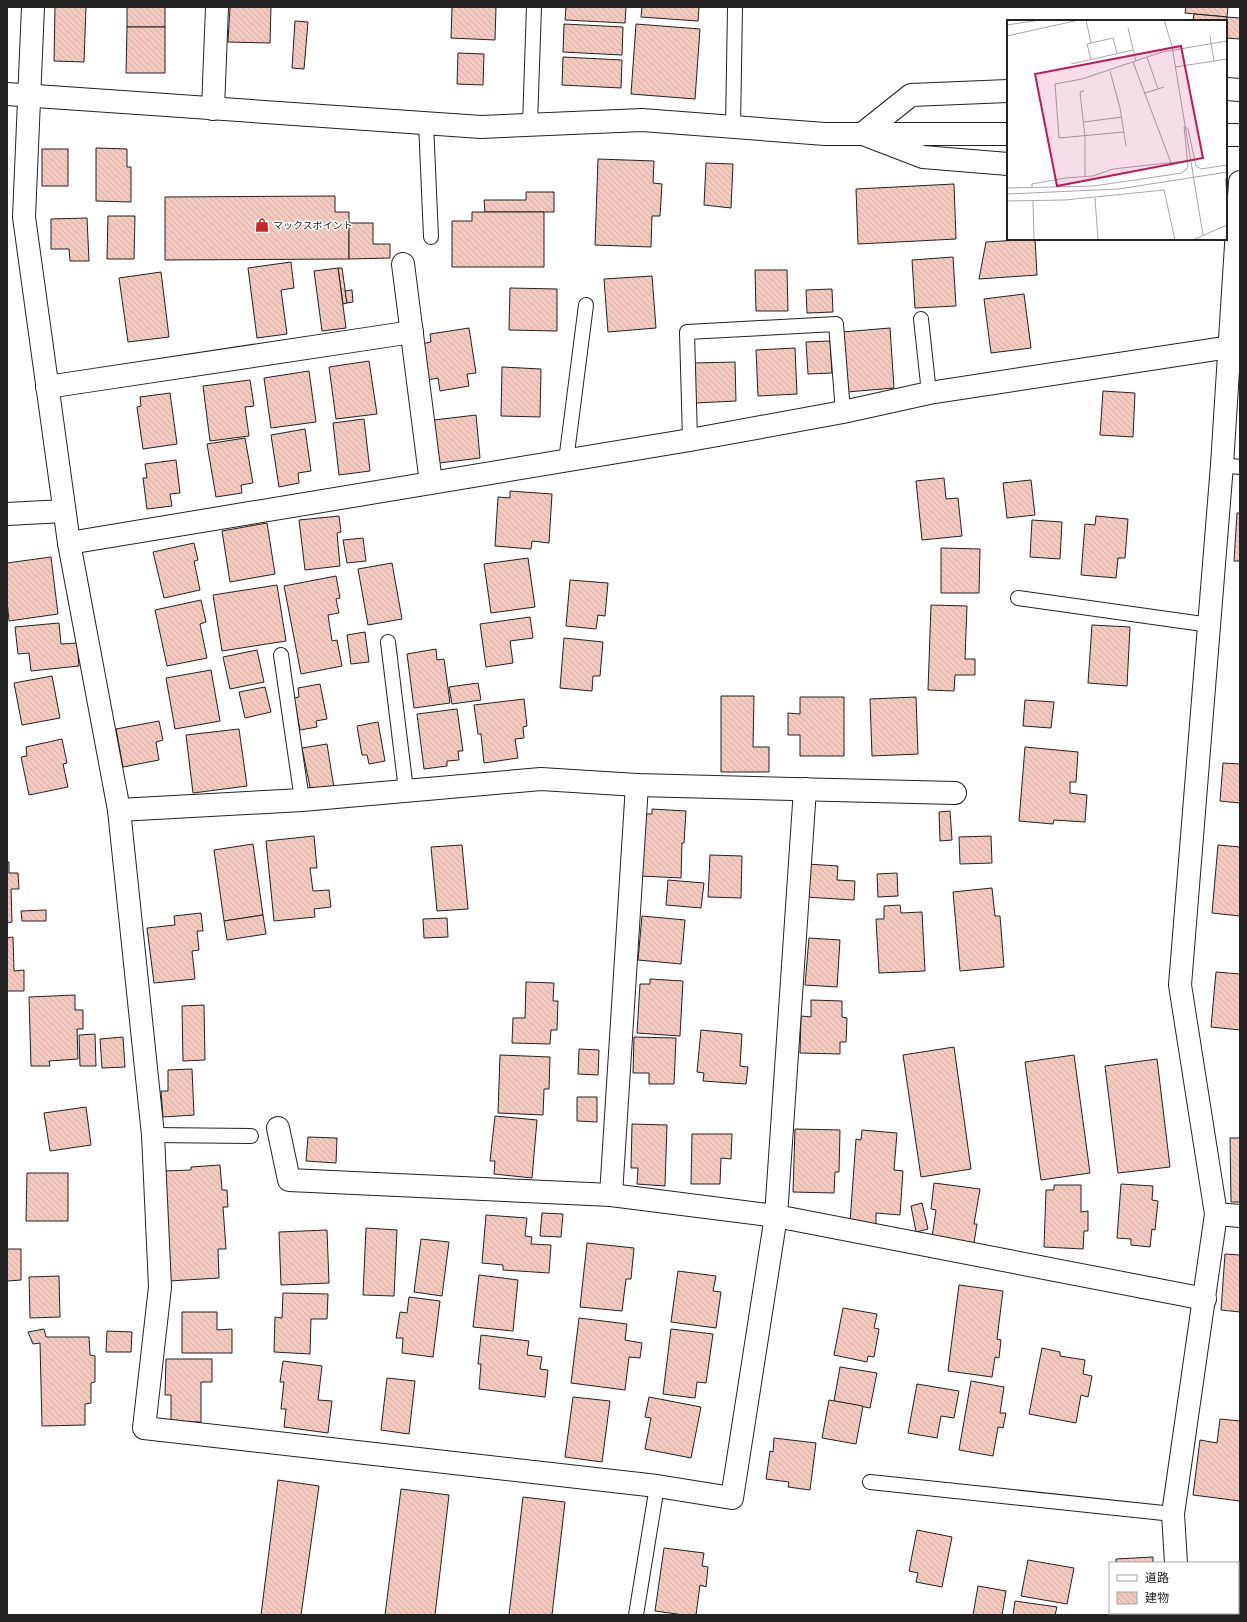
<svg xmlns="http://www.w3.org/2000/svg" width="1247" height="1622" viewBox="0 0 1247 1622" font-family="'IBM Plex Serif','Noto Sans JP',serif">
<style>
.building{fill:url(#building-back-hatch);stroke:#222}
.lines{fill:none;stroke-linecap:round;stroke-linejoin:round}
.lane-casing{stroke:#222;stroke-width:16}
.street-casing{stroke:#222;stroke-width:24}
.secondary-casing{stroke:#222;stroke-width:24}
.lane{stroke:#fff;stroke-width:14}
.street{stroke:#fff;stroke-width:22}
.secondary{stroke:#fff;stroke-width:22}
.labels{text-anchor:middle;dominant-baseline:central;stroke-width:3;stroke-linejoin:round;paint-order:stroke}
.poi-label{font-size:10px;fill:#222;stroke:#fff;text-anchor:start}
.inset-road{fill:none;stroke:#a7a7a7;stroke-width:1}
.view{fill:#c2185b;fill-opacity:0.15;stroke:#c2185b;stroke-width:2}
.inset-edge{fill:none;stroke:#222;stroke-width:2}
</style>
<defs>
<pattern id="building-back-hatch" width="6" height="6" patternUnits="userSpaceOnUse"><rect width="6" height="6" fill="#f3c9c0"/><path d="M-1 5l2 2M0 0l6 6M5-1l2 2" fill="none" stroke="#d0aca5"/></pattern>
</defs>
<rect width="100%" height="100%" fill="#fff"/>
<g class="building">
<path d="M55 7H86L84 62 54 61Z"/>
<rect x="127" y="7" width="38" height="20"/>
<path d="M230 7H271L270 43 228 42Z"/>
<path d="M452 7H496L495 40 451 38Z"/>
<path d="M566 7H626L625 23 565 20Z"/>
<path d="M642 7H699L698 21 641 17Z"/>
<path d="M1186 7H1228L1227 17 1185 13Z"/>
<path d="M1194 14 1227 17 1226 29V21H1193Z"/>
<path d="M1227 17 1240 18V39L1226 38Z"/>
<path d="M295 21 308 22 304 69 292 68Z"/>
<path d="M564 24 623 27 622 55 563 52Z"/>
<path d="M636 24 700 29 695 99 631 94Z"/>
<path d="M127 27H165V73H126Z"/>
<path d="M458 53 484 54 483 85 457 84Z"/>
<path d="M563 57 622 60 621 88 562 85Z"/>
<path d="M96 148 127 149V167H131V202L96 201Z"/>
<rect x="42" y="149" width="26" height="37"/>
<path d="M598 159 654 161 653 183 662 184 660 216H652L651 247 595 245Z"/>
<path d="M706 163 733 164 731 208 704 205Z"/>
<path d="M954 184 956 239 858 244 856 189Z"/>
<path d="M526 192H554V212H485L484 200H526Z"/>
<path d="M335 196V212H349V259L165 260V197Z"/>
<path d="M472 212H544V267H452V221H472Z"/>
<path d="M108 216H135L134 259H107Z"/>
<path d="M87 218 89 261H70L69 249H51V219Z"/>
<path d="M349 223H373V244H390V258L349 259Z"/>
<path d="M1035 239 1037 275 979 279 986 242Z"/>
<path d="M953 257 956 306 915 308 912 260Z"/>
<path d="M291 262 294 288 281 290 287 334 257 338 248 268Z"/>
<path d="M338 268H342L347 303 343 304Z"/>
<path d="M338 268 346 328 322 331 314 271Z"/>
<path d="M755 270H787L788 311H756Z"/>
<path d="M161 272 169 337 128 342 119 278Z"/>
<path d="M652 276 656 328 608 332 604 279Z"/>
<path d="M510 288 557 289V331L509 330Z"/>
<path d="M832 289 833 312 807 313 806 290Z"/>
<path d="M352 290 353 302 347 303 345 291Z"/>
<path d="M1024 294 1031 348 991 353 984 299Z"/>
<path d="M469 328 476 373 467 374 469 386 440 391 438 378 427 380 421 344 431 342 430 334Z"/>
<path d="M890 328 894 388 847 392 842 332Z"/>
<path d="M830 341 832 373 808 374 806 342Z"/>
<path d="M795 348 797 394 758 396 756 350Z"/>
<path d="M369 361 377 414 336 419 329 367Z"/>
<path d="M735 362 736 401 695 403 694 363Z"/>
<path d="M502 367 541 369 540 417 501 416Z"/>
<path d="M309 371 316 422 271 428 264 378Z"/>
<path d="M250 380 254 406 245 407 249 436 210 441 203 386Z"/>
<path d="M1103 391 1135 393 1133 437 1100 435Z"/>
<path d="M170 393 177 444 143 449 137 407 141 406 140 397Z"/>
<path d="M476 415 480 458 439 463 434 420Z"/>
<path d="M364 419 370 471 339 475 333 423Z"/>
<path d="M305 429 311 471 298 473 299 483 279 487 271 435Z"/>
<path d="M245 438 253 483 241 485 242 493 216 497 207 444Z"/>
<path d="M176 460 180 493 170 494 172 506 147 509 143 478H147L145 464Z"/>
<path d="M944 478 946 499 958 498 962 536 922 540 916 481Z"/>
<path d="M1031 480 1035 515 1007 518 1003 483Z"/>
<path d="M510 491 552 494 549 543 532 541 531 549 495 546 498 497 510 498Z"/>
<path d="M1237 513H1240V561H1234Z"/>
<path d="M339 516 341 532 337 533 340 566 305 570 299 520Z"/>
<path d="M1096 516 1128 519 1125 558H1118L1116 578 1081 575 1085 524 1095 525Z"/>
<path d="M1032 520 1062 522 1060 559 1030 557Z"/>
<path d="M267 523 275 574 230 582 222 531Z"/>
<path d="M363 538 366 561 347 563 343 540Z"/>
<path d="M194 543 198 560 194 561 200 590 164 598 153 552Z"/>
<path d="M941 548 980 549 979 593H941Z"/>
<path d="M51 557 58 614 9 621 7 601V563Z"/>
<path d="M528 558 535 607 491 613 484 564Z"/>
<path d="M392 563 402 619 368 625 358 569Z"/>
<path d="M336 576 340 598 336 599 339 613 328 615 332 641 337 640 342 666 301 674 284 586Z"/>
<path d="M570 580 608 583 605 616 598 615 596 629 566 626Z"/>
<path d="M277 585 286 641 222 651 213 595Z"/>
<path d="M201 600 206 622 200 624 207 658 167 666 155 610Z"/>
<path d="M931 605 967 606 965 659H975V675H955L954 691 928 690Z"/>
<path d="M530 617 533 638 510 641 513 663 486 667 480 624Z"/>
<path d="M59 623 61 644 77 643 79 666 31 671 29 653 18 654 15 627Z"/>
<path d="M1092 625 1130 627 1127 686 1088 683Z"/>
<path d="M365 632 369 662 351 664 347 635Z"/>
<path d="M564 638 603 642 600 676H593L592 691 560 688Z"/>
<path d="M436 649 437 660 444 659 450 703 414 708 407 654Z"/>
<path d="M257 650 264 682 230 689 223 657Z"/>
<path d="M211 670 220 721 175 729 166 678Z"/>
<path d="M52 676 60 718 22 725 14 683Z"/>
<path d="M478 683 481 700 452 704 449 687Z"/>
<path d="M320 684 327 719 316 721 317 727 300 730 294 698 299 697 298 688Z"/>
<path d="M265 687 271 712 245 718 239 692Z"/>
<path d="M721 696H754L753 747H769V772H721Z"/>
<path d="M800 697H844V756H800V735H788V713L800 714Z"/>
<path d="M916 697 918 754 872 756 870 699Z"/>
<path d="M524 699 527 726 523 727 524 738 515 739 518 758 484 763 481 734H478L474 705Z"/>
<path d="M1025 700 1054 702 1051 728 1023 726Z"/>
<path d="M457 709 463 751H458L459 760 447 761V766L424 769 417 714Z"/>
<path d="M159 721 163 740 156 742 159 760 123 767 116 729Z"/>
<path d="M378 722 385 761 369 764 367 755H362L357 726Z"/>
<path d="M239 729 247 786 193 793 186 735Z"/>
<path d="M62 739 67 763 63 764 68 787 29 795 21 757 27 756 26 747Z"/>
<path d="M327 744 334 788 311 792 302 748Z"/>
<path d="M1025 747 1078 752 1076 782H1070V793L1087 795 1085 822 1054 820 1053 824 1019 821Z"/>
<path d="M1223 763 1240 764V803L1220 801Z"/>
<path d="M652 809 686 811 684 843H682L681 878 640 876 642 814H652Z"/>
<path d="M950 811 952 840 940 841 939 812Z"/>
<path d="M314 836 317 868H310L313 891 329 890 331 907 314 909 315 917 274 921 266 841Z"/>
<path d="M991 836 992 863 960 864 959 837Z"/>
<path d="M253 844 263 915 224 921 214 850Z"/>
<path d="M462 845 468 909 437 911 431 847Z"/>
<path d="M1218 845 1240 847V916L1212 913Z"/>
<path d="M710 855 742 856 741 898 708 897Z"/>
<path d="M7 862H9V873H18L19 889H11L12 922 7 923Z"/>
<path d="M807 864 838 866 837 880 855 881 854 900 805 897Z"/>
<path d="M897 873 898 896 878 897 877 874Z"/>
<path d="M668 880 704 883 701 908 666 905Z"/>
<path d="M992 888 995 916H1000L1004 967 960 971 953 892Z"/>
<path d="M900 905 901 913 922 912 925 971 879 973 876 919H884V906Z"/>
<path d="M46 910V921H22L21 911Z"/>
<path d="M201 913 203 931H197L199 950 192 951 195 979 154 983 147 928 175 925 174 916Z"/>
<path d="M263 915 266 934 227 940 224 921Z"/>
<path d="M642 916 685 920 681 964 638 960Z"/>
<path d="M447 918 448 937 424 938 423 919Z"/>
<path d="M13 937 14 971 24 970V991H7V938Z"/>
<path d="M809 938 840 940 837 987 805 985Z"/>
<path d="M1216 972 1240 974V1030L1211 1027Z"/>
<path d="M650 979 683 981 680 1036 637 1033 640 984H650Z"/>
<path d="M526 982 554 983 553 1001H558L557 1030H551L550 1044 512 1043 513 1018H525Z"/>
<path d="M75 995V1010H83V1029H77L78 1059 49 1061 50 1066H31L29 997Z"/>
<path d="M811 1000 842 1001V1017L847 1018 846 1042H840V1054L800 1053 801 1016 811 1017Z"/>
<path d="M204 1005 205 1060 183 1061 182 1006Z"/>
<path d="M701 1030 742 1034 740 1066 748 1067 746 1084 703 1081 704 1073 697 1072Z"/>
<path d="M95 1034 96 1066H80L79 1035Z"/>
<path d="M123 1037 125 1067 102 1068 100 1039Z"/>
<path d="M634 1037 676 1038 674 1084H649V1073H633Z"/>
<path d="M954 1047 971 1169 921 1177 903 1055Z"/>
<path d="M579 1049 599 1050 598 1075 578 1074Z"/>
<path d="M500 1055 550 1057 549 1089H544L543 1115 498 1113Z"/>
<path d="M1074 1055 1090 1173 1041 1180 1025 1062Z"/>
<path d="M1157 1059 1170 1167 1118 1173 1105 1066Z"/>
<path d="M192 1069 194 1115 163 1117 161 1091H168V1070Z"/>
<path d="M577 1097H597V1122L577 1121Z"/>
<path d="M86 1107 91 1145 50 1151 44 1113Z"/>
<path d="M495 1116 537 1120 532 1178 494 1174 495 1161H490Z"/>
<path d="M632 1124 667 1125 665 1186 637 1184 638 1168H631Z"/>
<path d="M795 1129 840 1130 839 1172H835L834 1193 793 1192Z"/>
<path d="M862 1130 897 1133 894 1170 903 1171 900 1215 876 1213V1224L850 1222 856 1139 861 1140Z"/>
<path d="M692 1134H732L731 1159 721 1158 720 1184H691Z"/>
<path d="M308 1137 337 1138 336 1163 306 1161Z"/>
<path d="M1230 1138H1240V1202H1231Z"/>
<path d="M220 1165 222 1190H227L228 1207H223L226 1249H218L219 1278 169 1281 164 1171 191 1170V1167Z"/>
<path d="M27 1173H68V1221H26Z"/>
<path d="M934 1183 980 1189 974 1224H977L974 1243 932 1237 936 1210 931 1209Z"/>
<path d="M1121 1184 1153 1186 1152 1200 1158 1201 1155 1230 1152 1229 1150 1247 1131 1245V1239L1117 1238Z"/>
<path d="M1054 1185H1081V1212L1088 1211V1231H1084L1083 1249 1044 1247 1046 1190H1054Z"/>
<path d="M922 1203 928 1229 916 1232 911 1206Z"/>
<path d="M542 1213 563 1214 561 1237 540 1236Z"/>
<path d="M486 1215 527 1218 525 1236 532 1237 531 1244 551 1245 549 1273 503 1270V1265L482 1263Z"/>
<path d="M366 1228 397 1230 394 1296 363 1295Z"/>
<path d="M327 1230 329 1283 281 1285 279 1232Z"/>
<path d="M421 1239 449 1242 442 1296 414 1292Z"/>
<path d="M587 1243 634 1248 631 1279H626L622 1311 580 1307Z"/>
<path d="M7 1249H21V1280L7 1281Z"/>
<path d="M1225 1254 1240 1255V1312L1221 1310Z"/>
<path d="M678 1271 716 1276 713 1291 721 1292 716 1328 671 1322Z"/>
<path d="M479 1275 518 1280 513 1331 473 1327Z"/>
<path d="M59 1276 60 1317 30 1318 29 1277Z"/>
<path d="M959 1285 1003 1291 997 1339 1001 1340 999 1358 995 1357 992 1377 948 1371Z"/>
<path d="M283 1293 328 1294 327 1319H311L310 1354 274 1352 275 1317 282 1318Z"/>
<path d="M409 1297 440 1301 433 1357 402 1353 403 1338H396L400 1312 407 1313Z"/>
<path d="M843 1308 877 1314 874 1328 879 1329 874 1357 868 1356 867 1362 834 1355Z"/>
<path d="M182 1312H217V1330L232 1329V1353H182Z"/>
<path d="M579 1318 627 1324 625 1340 642 1343 640 1358 629 1357 625 1390 571 1383Z"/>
<path d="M44 1329 46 1337H89L90 1355 95 1356V1382L91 1383V1403L85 1404V1425L42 1426 40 1343 33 1344 28 1332Z"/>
<path d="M671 1329 713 1334 706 1383 697 1382 695 1398 663 1394Z"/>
<path d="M107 1331 132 1332 131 1352H106Z"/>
<path d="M481 1335 529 1341 527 1355 542 1357 540 1369 548 1370 545 1397 479 1389 481 1364H478Z"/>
<path d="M1042 1348 1060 1352V1356L1085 1360 1083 1374 1092 1376 1088 1397 1081 1395 1076 1423 1029 1414Z"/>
<path d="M166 1359H212V1382H201V1422H171V1395H165Z"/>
<path d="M283 1361 322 1366 318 1400 332 1401 328 1433 284 1427 286 1409H281L284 1382H280Z"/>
<path d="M840 1367 877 1373 870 1408 834 1401Z"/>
<path d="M387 1378 415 1381 409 1434 381 1430Z"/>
<path d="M971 1381 1004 1387 1000 1413H1006L1003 1428 998 1427 993 1456 959 1450Z"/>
<path d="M917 1384 959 1391 954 1418 941 1416 937 1438 908 1433Z"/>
<path d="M573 1397 610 1401 602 1462 565 1457Z"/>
<path d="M649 1397 701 1407 691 1458 645 1449 651 1418 645 1417Z"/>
<path d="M829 1400 863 1406 856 1444 822 1438Z"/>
<path d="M1220 1419 1240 1421V1501L1193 1495 1200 1440 1217 1443Z"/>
<path d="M774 1438 816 1443 810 1490 788 1487 789 1482 766 1479 770 1451 773 1452Z"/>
<path d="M278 1480 319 1486 301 1615H261Z"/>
<path d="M401 1489 449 1495 435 1615H385Z"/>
<path d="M523 1497 565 1502 552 1615H509Z"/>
<path d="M917 1530 952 1537 942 1587 916 1582 918 1573 909 1571Z"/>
<path d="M664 1548 704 1553 702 1566 708 1567 706 1587 700 1585 696 1615H684L655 1611Z"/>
<path d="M1153 1557V1563H1116V1559Z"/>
<path d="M1028 1560 1074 1568 1067 1604 1021 1596Z"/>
<path d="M978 1586 1006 1591 1002 1615H973Z"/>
<path d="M1015 1601 1057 1607 1055 1615H1013Z"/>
</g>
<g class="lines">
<defs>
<g id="lane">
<path d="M426 123 431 237"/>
<path d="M530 124 534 7"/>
<path d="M733 127 735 7"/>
<path d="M921 319 929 393"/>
<path d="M690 440 687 332 836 324 843 412"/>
<path d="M566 461 586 305"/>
<path d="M1222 465 1240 467"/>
<path d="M1018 598 1210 625"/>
<path d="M388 642 406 790"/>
<path d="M281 655 302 800"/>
<path d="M153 1135 251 1136"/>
<path d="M870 1482 1173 1514"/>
<path d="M636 1615 657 1486"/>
</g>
<g id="street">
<path d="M33 7 24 217 69 543 119 810 153 1135 160 1287 144 1428 657 1486 732 1498 776 1216 805 789"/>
<path d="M1226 89 1240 90"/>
<path d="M213 109 217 7"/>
<path d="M862 134 911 95 1008 91"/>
<path d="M863 134 923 157 1008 164"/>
<path d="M403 264 431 483"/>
<path d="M47 387 412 332"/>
<path d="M7 514 64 511"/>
<path d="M69 543 690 440 843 412 929 393 1230 347"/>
<path d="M119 810 302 800 541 779 637 785 955 793"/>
<path d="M278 1128 289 1180 611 1195 776 1216 1205 1299"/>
<path d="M611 1195 637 785"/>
<path d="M1216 1214 1240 1216"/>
<path d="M1176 1563 1173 1514 1216 1214 1180 985 1222 465 1240 182"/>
<path d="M1179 1613V1615"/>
</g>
<g id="secondary">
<path d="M7 94 481 127 642 120 825 134H1008"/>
<path d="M1226 135H1240"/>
</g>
</defs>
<use href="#lane" class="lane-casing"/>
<use href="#street" class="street-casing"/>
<use href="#secondary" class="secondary-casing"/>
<use href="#lane" class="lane"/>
<use href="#street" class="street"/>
<use href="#secondary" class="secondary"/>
</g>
<defs>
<symbol id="shop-bare" viewBox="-9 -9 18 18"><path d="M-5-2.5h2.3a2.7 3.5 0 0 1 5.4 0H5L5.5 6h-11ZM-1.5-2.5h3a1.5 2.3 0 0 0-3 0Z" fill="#c62828" stroke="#fff" stroke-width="2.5" paint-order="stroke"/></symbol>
</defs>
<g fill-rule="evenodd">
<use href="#shop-bare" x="252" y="215" width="20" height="20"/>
</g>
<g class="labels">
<g class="poi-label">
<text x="273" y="225">マックスポイント</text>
</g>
</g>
<g transform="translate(1007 20)">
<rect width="220" height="220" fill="#fff"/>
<path class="inset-road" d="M79 0 84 23M157 0 165 26 196 215M0 5 33 0M121 8 129 41M0 16 72 0M203 16 207 41M140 37 151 69M84 39 80 24 106 18 110 33M126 42 164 143M64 44 126 30M168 47 220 39M103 51 113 88 119 126M77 71 73 72 78 117V157M138 73 157 67M77 102 115 97M177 106 181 109 189 146 194 149 220 145M117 112 52 118 48 64 75 59 155 32 220 21M220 159H218L220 172M0 168 87 166 175 153 181 147 177 106M25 168V164L58 158 86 156 106 149 179 141M0 174 112 169 220 152M88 178 91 220M0 181 58 180 157 170 168 220M26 181 27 220M186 220 220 205"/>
<path class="view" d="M174 26 196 138 50 166 28 54Z"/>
<rect width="220" height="220" class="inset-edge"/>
</g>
<rect width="1247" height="1622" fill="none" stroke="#222222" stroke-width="16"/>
<rect x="1109" y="1562" width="130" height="52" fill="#ffffff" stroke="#a7a7a7"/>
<rect x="1117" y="1575" width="20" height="6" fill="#ffffff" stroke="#a7a7a7"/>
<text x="1145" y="1582" font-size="12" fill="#222222">道路</text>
<rect x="1117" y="1592" width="20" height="12" fill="url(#building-back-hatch)" stroke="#a7a7a7"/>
<text x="1145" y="1602" font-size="12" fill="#222222">建物</text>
</svg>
